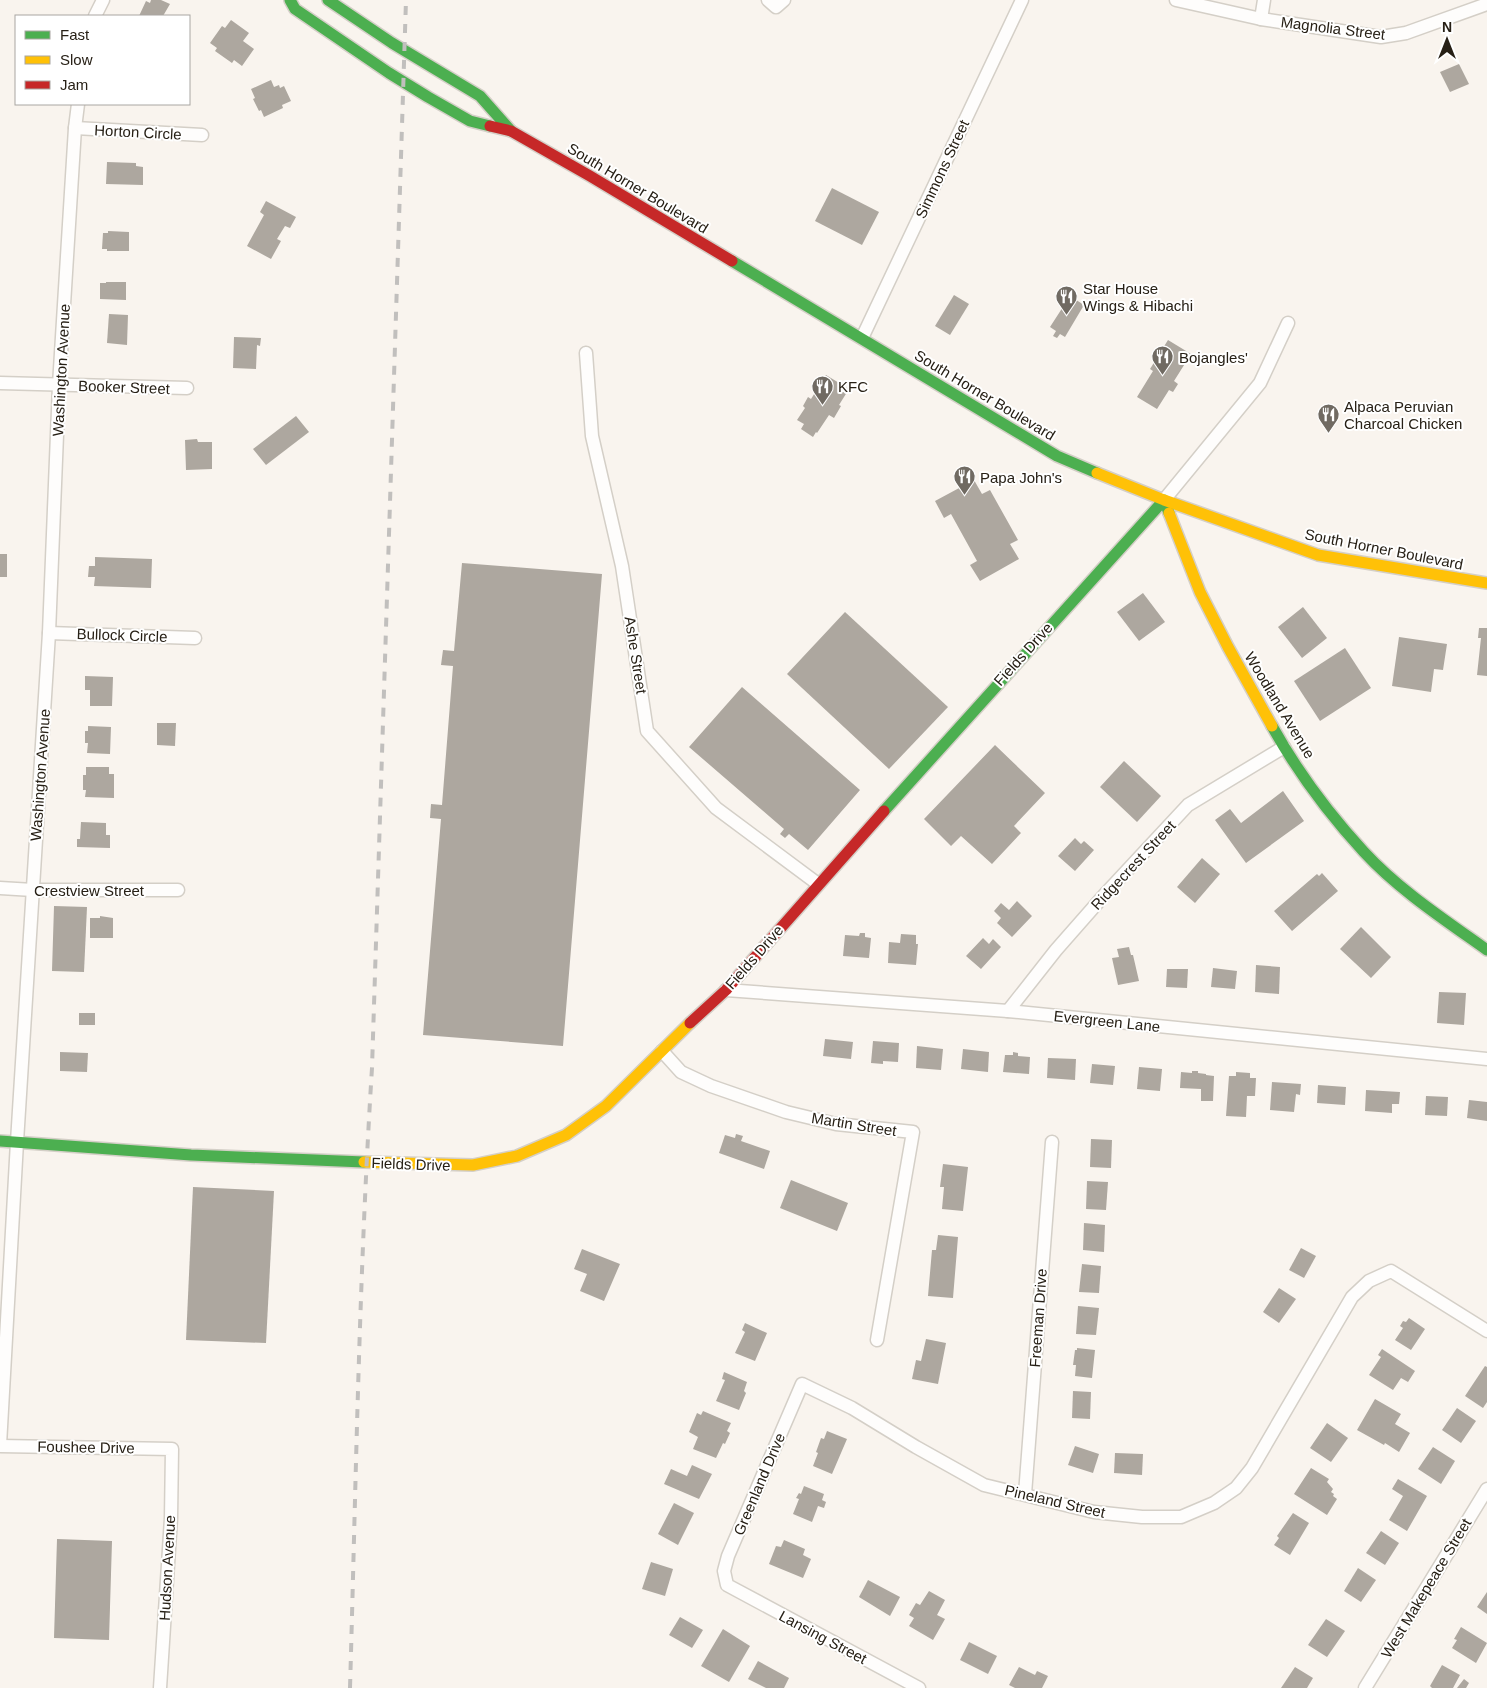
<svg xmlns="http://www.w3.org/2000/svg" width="1487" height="1688" viewBox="0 0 1487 1688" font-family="Arial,sans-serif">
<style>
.building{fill:#ada79f}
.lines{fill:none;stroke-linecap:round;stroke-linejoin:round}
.street-casing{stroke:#d4cfc7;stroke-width:15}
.fast-casing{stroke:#d4cfc7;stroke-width:14}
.slow-casing{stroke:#d4cfc7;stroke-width:14}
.jam-casing{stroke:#d4cfc7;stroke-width:14}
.street{stroke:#fefdfc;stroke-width:12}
.fast{stroke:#4caf50;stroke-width:11}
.slow{stroke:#ffc107;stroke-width:11}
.jam{stroke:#c62828;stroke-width:11}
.rail{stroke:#c1bfbd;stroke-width:4;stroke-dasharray:9 9;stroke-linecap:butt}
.labels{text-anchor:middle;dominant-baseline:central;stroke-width:4;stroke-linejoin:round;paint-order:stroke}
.street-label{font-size:15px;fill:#272016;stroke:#fff}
.poi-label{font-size:15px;fill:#272016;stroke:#fff;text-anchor:start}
</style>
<rect width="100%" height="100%" fill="#f9f4ee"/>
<g class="building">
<path d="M151 0H161L170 4 163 16H139L146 1 150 3Z"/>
<path d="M231 20 249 33 243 41 254 49 242 66 234 60 232 63 215 51 217 48 210 43 222 26 225 28Z"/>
<path d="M1459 64 1469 84 1450 92 1440 72Z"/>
<path d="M271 80 274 87 279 85 280 88 284 86 291 101 282 105 283 108 264 117 261 110 259 111 253 99 255 98 251 89Z"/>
<path d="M107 162 136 163V166L143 167V185L106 184Z"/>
<path d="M832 188 879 212 862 245 815 221Z"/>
<path d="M266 201 296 217 290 228 285 226 277 239 281 241 271 259 247 246 264 215 260 212Z"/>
<path d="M108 231 129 232V251H107V249H102L103 233H108Z"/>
<path d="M106 282H126V300L100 299V283H106Z"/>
<path d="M954 295 969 304 950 335 935 326Z"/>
<path d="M1070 296 1084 305 1065 337 1060 334 1057 338 1053 336 1056 331 1050 327Z"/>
<path d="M109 314 128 315 127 345 107 343Z"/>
<path d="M234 337 261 338 260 346 257 345 256 369 233 368Z"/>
<path d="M1168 340 1191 354 1174 381 1178 384 1173 392 1169 390 1157 409 1137 397 1153 371 1150 369Z"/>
<path d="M826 375 849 389 839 405 841 406 834 418 829 415 817 433 816 432 813 437 801 429 804 424 797 420 805 408 803 406 808 397 811 399Z"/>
<path d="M296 416 309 432 266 465 253 449Z"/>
<path d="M197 439 198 442H212V469L186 470 185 440Z"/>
<path d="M974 480 982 494 990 490 1018 540 1010 544 1019 559 980 581 970 565 977 561 951 514 944 518 935 501Z"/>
<rect x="0" y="554" width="7" height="23"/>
<path d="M95 557 152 559 151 588 94 586 95 577H88L89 566H95Z"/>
<path d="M462 563 602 574 563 1046 423 1035 441 819 430 818 431 804 442 805 453 666 441 665 443 650 454 651Z"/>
<path d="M1143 593 1165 622 1139 641 1117 612Z"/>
<path d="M1303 607 1327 638 1302 658 1278 627Z"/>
<path d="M845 612 948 707 889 769 787 674Z"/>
<path d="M1479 628H1487V676L1477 675 1481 638H1478Z"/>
<path d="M1399 637 1447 644 1443 670 1434 669 1431 692 1392 686Z"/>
<path d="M1345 648 1371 688 1320 721 1294 681Z"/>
<path d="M85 676 113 677 112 706H90V690H85Z"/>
<path d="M742 687 860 790 808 850 789 834 785 838 780 834 784 829 689 747Z"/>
<path d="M157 723H176L175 746 157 745Z"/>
<path d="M88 726 111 727 110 754 87 753 88 743H85V731H88Z"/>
<path d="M995 745 1045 793 1014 826 1021 833 992 864 961 836 951 846 924 819Z"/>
<path d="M1124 761 1161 796 1137 822 1100 787Z"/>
<path d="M86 767H109V774H114V798L85 797 86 790H83V775H86Z"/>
<path d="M1283 791 1304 821 1246 863 1215 820 1230 809 1241 823Z"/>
<path d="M81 822 106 823V835H110V848L77 847V839H80Z"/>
<path d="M1075 838 1081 844 1084 841 1094 850 1075 871 1058 856Z"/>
<path d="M1202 858 1220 874 1195 903 1177 887Z"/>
<path d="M1322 873 1338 891 1292 931 1274 911 1317 874 1319 876Z"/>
<path d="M1017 901 1032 916 1012 937 997 923 1001 918 994 911 1001 903 1009 910Z"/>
<path d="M54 906 87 907 84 972 52 971Z"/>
<path d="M100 916 113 918V938H90V918H100Z"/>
<path d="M1361 927 1391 957 1371 978 1340 949Z"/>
<path d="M860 933H865V937L871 938 869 958 843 956 845 935 859 936Z"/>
<path d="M901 934 916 935V944H918L916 965 888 963 889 942 900 943Z"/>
<path d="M983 938 989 944 993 939 1001 947 981 969 966 956Z"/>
<path d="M1129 947 1131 955H1133L1139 981 1118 985 1112 958 1119 957 1117 949Z"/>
<path d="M1256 965 1280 967 1279 994 1255 992Z"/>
<path d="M1213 968 1237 971 1235 989 1211 987Z"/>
<path d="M1167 969H1188L1187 988 1166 987Z"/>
<path d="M1439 992 1466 993 1464 1025 1437 1023Z"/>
<rect x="79" y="1013" width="16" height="12"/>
<path d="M825 1039 853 1042 851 1059 823 1056Z"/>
<path d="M873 1041 899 1043 898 1062 883 1061V1064L871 1063Z"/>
<path d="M917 1046 943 1049 941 1070 916 1068Z"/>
<path d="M963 1049 989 1052 988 1072 961 1069Z"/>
<path d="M60 1052 88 1053 87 1072 60 1071Z"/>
<path d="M1013 1052 1018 1053V1056L1030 1057 1029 1074 1003 1072 1005 1055H1013Z"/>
<path d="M1048 1058 1076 1059 1075 1080 1047 1078Z"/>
<path d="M1092 1064 1115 1066 1113 1085 1090 1083Z"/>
<path d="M1139 1067 1162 1069 1160 1091 1137 1089Z"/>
<path d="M1192 1071H1198V1073L1206 1074V1075L1214 1076 1213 1101H1201V1089L1180 1088 1181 1072 1192 1073Z"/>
<path d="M1236 1072 1250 1073V1078H1256L1255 1096H1247L1246 1117 1226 1116 1229 1076H1236Z"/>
<path d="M1272 1082 1301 1084 1300 1095 1296 1094 1294 1112 1270 1110Z"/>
<path d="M1318 1085 1346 1087 1345 1105 1317 1103Z"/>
<path d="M1366 1090 1400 1092 1399 1104H1392V1113L1365 1111Z"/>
<path d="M1426 1096 1448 1097 1447 1116 1425 1115Z"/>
<path d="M1469 1100 1487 1102V1121L1467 1118Z"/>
<path d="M736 1134 743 1136 741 1141 770 1151 764 1169 719 1153 725 1135 735 1138Z"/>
<path d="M1091 1139 1112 1140 1111 1168 1090 1167Z"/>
<path d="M943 1164 968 1167 963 1211 942 1209 944 1187H940Z"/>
<path d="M791 1180 848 1203 837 1231 780 1208Z"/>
<path d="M1087 1181 1108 1182 1106 1210 1086 1209Z"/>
<path d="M193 1187 274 1191 266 1343 186 1340Z"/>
<path d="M1084 1223 1105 1225 1104 1252 1083 1250Z"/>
<path d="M938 1235 958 1237 953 1298 928 1296 932 1250H936Z"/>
<path d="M1301 1248 1316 1256 1304 1278 1289 1270Z"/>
<path d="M582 1249 620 1264 604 1301 580 1291 587 1274 574 1269Z"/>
<path d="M1082 1264 1101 1266 1099 1293 1079 1292Z"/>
<path d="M1279 1288 1296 1299 1279 1323 1263 1312Z"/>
<path d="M1078 1306 1099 1308 1096 1335 1076 1334Z"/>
<path d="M1409 1318 1425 1329 1411 1350 1395 1340 1403 1328 1400 1326 1403 1321 1406 1322Z"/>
<path d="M745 1323 767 1333 755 1361 735 1353 745 1332 742 1330Z"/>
<path d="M926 1339 946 1343 938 1384 912 1379 916 1360 921 1361Z"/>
<path d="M1077 1348 1095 1350 1092 1378 1075 1376 1076 1365H1073L1075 1350H1077Z"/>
<path d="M1382 1349 1415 1371 1408 1382 1401 1378 1393 1390 1369 1375 1381 1357 1378 1355Z"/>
<path d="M1485 1366 1487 1367V1402L1483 1408 1465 1396Z"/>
<path d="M724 1372 747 1382 744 1391 746 1393 739 1410 716 1401 725 1380 722 1379Z"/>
<path d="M1073 1391 1091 1392 1090 1419 1072 1418Z"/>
<path d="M1375 1399 1401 1414 1395 1424 1410 1433 1399 1452 1385 1443 1384 1445 1357 1430Z"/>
<path d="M1457 1408 1476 1421 1461 1443 1442 1430Z"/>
<path d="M703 1411 731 1423 727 1431 730 1433 725 1444 723 1443 716 1458 693 1449 698 1437 689 1432 697 1413 701 1415Z"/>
<path d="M1327 1423 1348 1438 1331 1462 1310 1448Z"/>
<path d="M827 1431 847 1439 832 1474 813 1466 818 1453 816 1452 821 1438 824 1439Z"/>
<path d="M1075 1446 1099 1454 1093 1473 1068 1465Z"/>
<path d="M1433 1447 1455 1461 1441 1484 1418 1469Z"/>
<path d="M1115 1453 1143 1454 1142 1475 1114 1473Z"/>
<path d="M692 1465 712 1474 699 1499 664 1484 671 1469 687 1476Z"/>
<path d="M1311 1468 1329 1479 1327 1482 1333 1489 1331 1492 1334 1494 1333 1496 1337 1499 1327 1515 1294 1494Z"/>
<path d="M1398 1479 1427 1496 1407 1531 1389 1520 1403 1496 1392 1489Z"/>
<path d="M804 1486 824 1494 822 1500 826 1502 824 1508 818 1506 812 1522 793 1514 799 1499 796 1498 799 1493 801 1494Z"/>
<path d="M674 1503 694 1513 678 1545 658 1534Z"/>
<path d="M1293 1513 1309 1523 1290 1555 1274 1545 1279 1538 1277 1536Z"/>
<path d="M1381 1531 1399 1543 1385 1565 1366 1553Z"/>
<path d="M57 1539 112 1541 109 1640 54 1638Z"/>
<path d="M784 1540 805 1549 803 1555 811 1559 803 1578 769 1564 776 1546 781 1547Z"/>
<path d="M651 1562 673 1569 665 1596 642 1589Z"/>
<path d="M1358 1568 1376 1580 1361 1602 1344 1591Z"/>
<path d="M868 1580 900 1597 890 1616 859 1597Z"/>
<path d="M929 1591 945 1600 937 1615 945 1619 933 1640 909 1626 914 1618 909 1615 916 1603 920 1605Z"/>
<path d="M1487 1592V1614L1477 1607Z"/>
<path d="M680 1617 703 1630 692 1648 669 1635Z"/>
<path d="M1326 1619 1345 1631 1327 1657 1308 1645Z"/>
<path d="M1461 1627 1487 1643 1476 1663 1452 1648 1457 1640 1454 1639Z"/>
<path d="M723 1629 750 1646 729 1682 701 1666Z"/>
<path d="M969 1642 997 1656 988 1674 960 1660Z"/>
<path d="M758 1661 789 1678 784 1688H766L748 1679Z"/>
<path d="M1442 1665 1460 1675 1453 1688H1432L1430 1686Z"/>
<path d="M1019 1667 1035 1675 1037 1671 1048 1676 1042 1688H1015L1009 1685Z"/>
<path d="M1295 1667 1313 1678 1307 1688H1281Z"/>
<path d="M1464 1679 1469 1683 1466 1688H1457Z"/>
</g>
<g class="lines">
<defs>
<g id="street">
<path d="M768 0 776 7 784 0"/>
<path d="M1176 0 1261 19 1381 37 1406 33 1487 4"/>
<path d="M95 16 103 0"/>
<path d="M1261 19 1264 0"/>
<path d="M75 128 202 135"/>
<path d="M862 338 1022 0"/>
<path d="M586 353 592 436 622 566 647 731 716 808 818 884"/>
<path d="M0 383 187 388"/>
<path d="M1164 500 1260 383 1288 323"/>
<path d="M49 633 195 638"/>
<path d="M0 888 33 890H178"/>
<path d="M726 990 1008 1011 1487 1059"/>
<path d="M1008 1011 1056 950 1107 892 1188 805 1284 747"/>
<path d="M662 1051 681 1072 711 1086 786 1112 836 1124 913 1132 877 1340"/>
<path d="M0 1445 17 1142 49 633 59 385 75 128 78 104"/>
<path d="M0 1446 172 1449 171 1518 160 1688"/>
<path d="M1025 1494 1052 1142"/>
<path d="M919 1688 727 1585 724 1571 728 1556 802 1384 852 1408 916 1447 984 1485 1094 1512 1142 1517H1181L1214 1503 1236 1488 1252 1468 1352 1297 1369 1281 1391 1271 1487 1331"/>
<path d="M1365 1688 1487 1489"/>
</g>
<g id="fast">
<path d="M290 0 295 9 389 73 428 97 470 121 490 126"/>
<path d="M328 0 392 43 480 96 511 131"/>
<path d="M732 261 1057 456 1097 473"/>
<path d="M1272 726C1297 771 1329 814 1364 852 1399 890 1445 920 1487 950"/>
<path d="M884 811 1164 500 1169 513"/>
<path d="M0 1141 191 1155 364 1162"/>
</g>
<g id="slow">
<path d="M1097 473 1164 500 1318 555 1487 583"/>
<path d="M1169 513 1200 592 1228 647 1272 726"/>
<path d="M364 1162 473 1165 517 1156 566 1135 606 1106 690 1023"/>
</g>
<g id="jam">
<path d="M490 126 511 131 590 176 732 261"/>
<path d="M690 1023 726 990 884 811"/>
</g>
</defs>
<use href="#street" class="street-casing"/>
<use href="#fast" class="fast-casing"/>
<use href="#slow" class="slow-casing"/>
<use href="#jam" class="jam-casing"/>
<use href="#street" class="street"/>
<use href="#fast" class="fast"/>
<use href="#slow" class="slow"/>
<use href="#jam" class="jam"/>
<path class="rail" d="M350 1688C356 1481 359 1275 372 1068L406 0"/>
</g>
<defs>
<symbol id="restaurant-pin" viewBox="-11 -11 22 30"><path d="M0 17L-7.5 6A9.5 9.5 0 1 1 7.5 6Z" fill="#706a62" stroke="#fff"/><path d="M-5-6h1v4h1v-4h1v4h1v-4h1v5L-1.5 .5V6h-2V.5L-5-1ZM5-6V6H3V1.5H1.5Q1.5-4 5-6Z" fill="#fff"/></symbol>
</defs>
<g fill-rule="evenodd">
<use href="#restaurant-pin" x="1054" y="284" width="25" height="34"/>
<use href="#restaurant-pin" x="1150" y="344" width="25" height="34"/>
<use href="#restaurant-pin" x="810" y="374" width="25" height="34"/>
<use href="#restaurant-pin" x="1316" y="402" width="25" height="34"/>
<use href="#restaurant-pin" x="952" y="464" width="25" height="34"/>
</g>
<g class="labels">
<g class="street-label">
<text transform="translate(1333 28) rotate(7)">Magnolia Street</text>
<text transform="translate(138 132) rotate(3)">Horton Circle</text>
<text transform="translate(942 169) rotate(-65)">Simmons Street</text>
<text transform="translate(638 188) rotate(31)">South Horner Boulevard</text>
<text transform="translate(61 370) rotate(-87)">Washington Avenue</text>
<text transform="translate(124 387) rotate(2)">Booker Street</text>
<text transform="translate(985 395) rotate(31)">South Horner Boulevard</text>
<text transform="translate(1384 549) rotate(11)">South Horner Boulevard</text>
<text transform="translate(122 635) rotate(2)">Bullock Circle</text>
<text transform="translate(1023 654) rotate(-48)">Fields Drive</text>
<text transform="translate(636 655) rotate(81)">Ashe Street</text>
<text transform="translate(1280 705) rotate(59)">Woodland Avenue</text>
<text transform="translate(40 775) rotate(-86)">Washington Avenue</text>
<text transform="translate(1133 865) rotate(-47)">Ridgecrest Street</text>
<text x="89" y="890">Crestview Street</text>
<text transform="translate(754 957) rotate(-49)">Fields Drive</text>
<text transform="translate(1107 1021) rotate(6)">Evergreen Lane</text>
<text transform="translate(854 1124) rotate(9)">Martin Street</text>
<text transform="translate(411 1164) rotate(2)">Fields Drive</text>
<text transform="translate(1038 1318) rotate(-86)">Freeman Drive</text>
<text transform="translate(86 1447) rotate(1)">Foushee Drive</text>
<text transform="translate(759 1484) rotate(-67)">Greenland Drive</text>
<text transform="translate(1055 1501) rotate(13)">Pineland Street</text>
<text transform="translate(167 1568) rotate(-87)">Hudson Avenue</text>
<text transform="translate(1426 1588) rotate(-59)">West Makepeace Street</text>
<text transform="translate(823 1637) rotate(28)">Lansing Street</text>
</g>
<g class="poi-label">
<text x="1083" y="288">Star House<tspan x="1083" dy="17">Wings &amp; Hibachi</tspan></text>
<text x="1179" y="357">Bojangles'</text>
<text x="838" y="386">KFC</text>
<text x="1344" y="406">Alpaca Peruvian<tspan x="1344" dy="17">Charcoal Chicken</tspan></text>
<text x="980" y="477">Papa John's</text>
</g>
</g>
<rect x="15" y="15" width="175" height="90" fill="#ffffff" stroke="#a9a6a2"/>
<rect x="25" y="31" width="25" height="8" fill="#4caf50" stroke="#a9a6a2"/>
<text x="60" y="40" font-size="15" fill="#272016">Fast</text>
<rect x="25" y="56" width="25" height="8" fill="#ffc107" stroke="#a9a6a2"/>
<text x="60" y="65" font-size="15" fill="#272016">Slow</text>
<rect x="25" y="81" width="25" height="8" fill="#c62828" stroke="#a9a6a2"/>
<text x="60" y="90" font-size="15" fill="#272016">Jam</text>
<g transform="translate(1447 40)" stroke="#ffffff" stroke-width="4" paint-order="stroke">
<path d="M0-4L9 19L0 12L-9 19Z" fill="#272016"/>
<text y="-8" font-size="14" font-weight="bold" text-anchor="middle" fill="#272016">N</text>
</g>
</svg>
